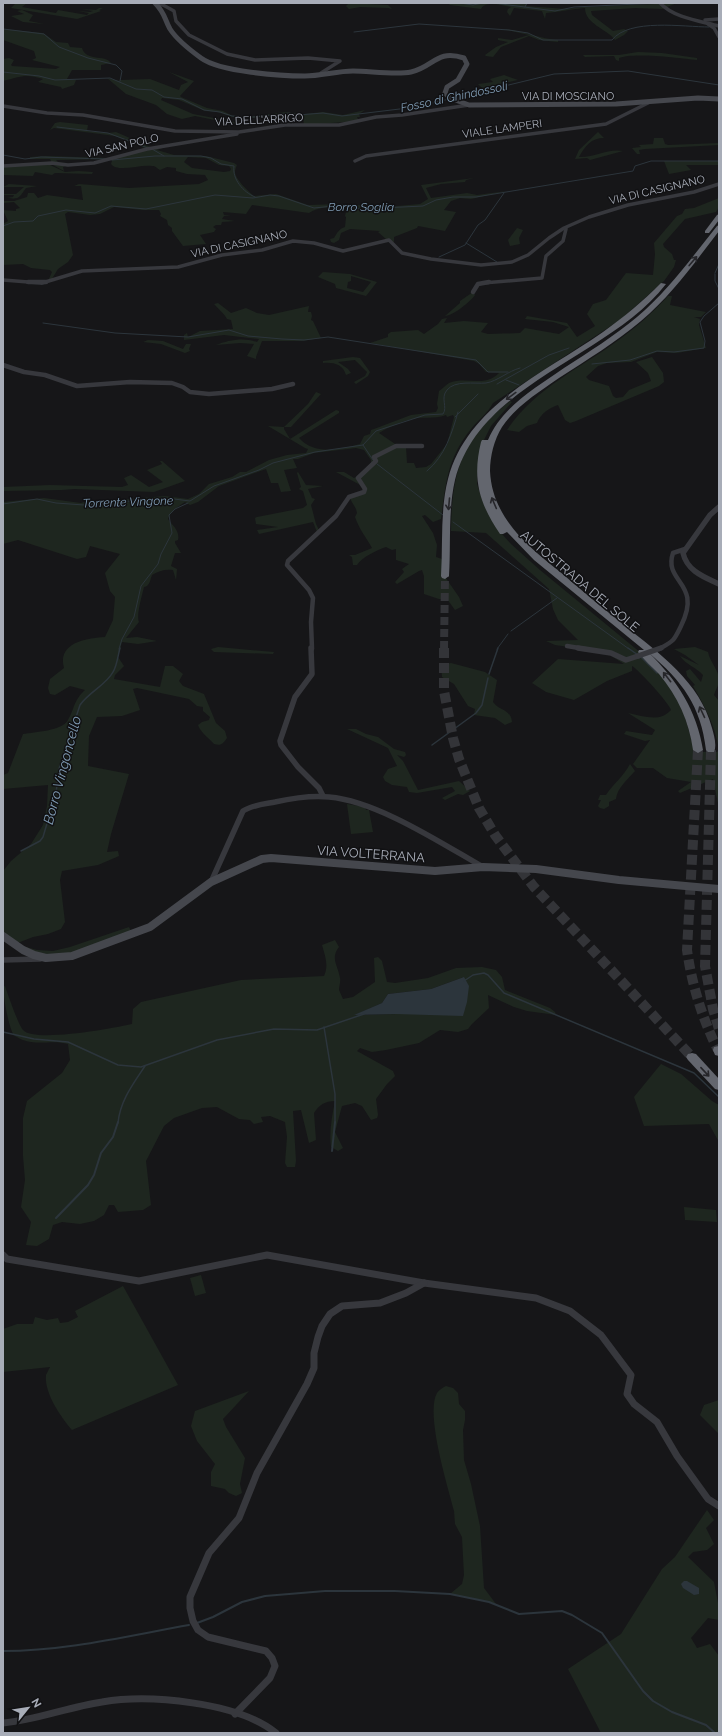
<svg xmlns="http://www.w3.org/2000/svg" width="722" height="1736" viewBox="0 0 722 1736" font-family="Raleway,sans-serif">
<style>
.green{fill:#1e261f;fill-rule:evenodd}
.water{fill:#2c353c}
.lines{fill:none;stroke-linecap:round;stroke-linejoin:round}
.stream-far2{stroke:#2c353c;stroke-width:1}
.stream-far1{stroke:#2c353c;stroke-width:1.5}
.stream{stroke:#2c353c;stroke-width:2}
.motorway-tunnel-far1{stroke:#333438;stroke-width:8;stroke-dasharray:8 4;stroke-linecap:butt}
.motorway-tunnel{stroke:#333438;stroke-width:10;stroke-dasharray:10 5;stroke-linecap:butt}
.minor-far3{stroke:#37383d;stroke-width:3.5}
.minor-far2{stroke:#37383d;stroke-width:4.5}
.minor-far1{stroke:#37383d;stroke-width:5.5}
.minor{stroke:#37383d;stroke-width:7}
.tertiary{stroke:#37383d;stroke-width:5.5}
.secondary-far1{stroke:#45474d;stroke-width:5}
.secondary{stroke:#45474d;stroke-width:8}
.motorway{fill:#63666e;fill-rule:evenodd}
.minor-bridge-far1{stroke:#37383d;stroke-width:4.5}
.minor-bridge{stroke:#37383d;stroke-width:5.5}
.oneway{stroke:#26262a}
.labels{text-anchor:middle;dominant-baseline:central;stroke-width:3;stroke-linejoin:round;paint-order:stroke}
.far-street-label{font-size:11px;fill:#a8adb8;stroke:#111113}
.far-water-label{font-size:12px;font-style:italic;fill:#7f9bb3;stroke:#111113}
.street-label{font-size:13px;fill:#a8adb8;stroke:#111113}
.water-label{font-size:14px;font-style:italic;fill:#7f9bb3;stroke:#111113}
</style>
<rect width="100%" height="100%" fill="#161618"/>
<g class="green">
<path d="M16 3H27L22 7 56 13 58 10 87 15 89 13 78 11 90 12 93 11 81 9 95 10 83 8 96 10 99 8H103L99 10 101 11 77 19 11 8Z"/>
<path d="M349 3 388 5 392 9 388 8 360 7 349 9 346 6Z"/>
<path d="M448 3H527L526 6 566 9 584 7 677 3 662 9 635 8 591 11 592 15 613 31 624 29 628 31 624 35 615 40C607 29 585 24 585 8 572 9 559 12 546 13L545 19 542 11 514 8 510 16 507 12 508 9 511 7C502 6 486 0 481 9L450 5Z"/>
<path d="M22 10 33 15 29 21 44 24 23 22 11 16 24 14 17 11Z"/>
<path d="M3 29 43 33 56 42 68 43 70 47 82 48C86 62 105 54 111 63L101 65V70H72L67 79 76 80 74 85 62 89 61 87 38 82 43 79C25 73 20 77 3 81V59L9 58 14 60 11 65 12 66 56 69 60 67 32 60 36 58 34 51 3 40Z"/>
<path d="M502 29C522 30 539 39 558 40V42L539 40 529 36 501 47 493 57 486 56 485 55 496 47 508 42 498 40V38L512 40 529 35Z"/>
<path d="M638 52 662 53 697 58V60C681 58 632 52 619 58V61L616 60 614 56 585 57 583 55H619Z"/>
<path d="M169 72 194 81 180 96 181 97 207 108 223 111 233 116H256L285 112 304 114 323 112 343 115 365 110 359 114 360 117H357L359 121 304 125 303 117 288 114 252 118 233 117 217 112 205 111 179 100 162 98 161 100 193 114 235 122V124L195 116 182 119 167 114 156 105 126 94 107 78 120 81V80L150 79 179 90 181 85 188 82Z"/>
<path d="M504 75 518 80 482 88 478 84 493 82 490 79Z"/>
<path d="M60 122 88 125 87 131 108 133 116 132 153 148 168 146 157 150 174 155 206 156 234 163 237 165C236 167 235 170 235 172 235 179 249 192 254 196L276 194 308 205 343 204 386 207 420 204 428 199 421 185 474 178 466 180 465 182 441 184 426 188 431 198 467 193 477 195 507 191 471 199 460 198 451 201 444 210 456 212 445 231 418 226 417 228 394 237V242L387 240 378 232 380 231 350 229 341 233 339 240 334 243 331 242 330 239 334 238C337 233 339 229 345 227L346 217 345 216 347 208C334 207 319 206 309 213L252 205 246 214 223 212 224 215 231 216H224L222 219 235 221 222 222 221 225H216L213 227 216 229 214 232 200 235 206 244 183 246 172 231V228L168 225 167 220 160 216 161 214 159 210H142L114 207 100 214 90 215 68 212 65 214 73 255 68 262 58 269 50 282 48 281 52 272 50 270 31 268 23 264 3 265V224L8 221 3 210 16 211V209L20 208 14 202 3 203V201H14L27 197 28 193H34L38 198 47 195 83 200 81 186H74L79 184 129 188 199 184 208 180 205 175 187 174 176 171V168L167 167 160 170C156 168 156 166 152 166 140 164 118 173 111 164L112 161 111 159 56 160 59 163 68 165 63 167 64 171 53 165 50 159H30V157L46 156 108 158 147 149 115 136 54 128 50 130 55 123ZM188 157 206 158 219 165 229 166 231 169 230 171 224 172 192 168 184 162Z"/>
<path d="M598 132 604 138C591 138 585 146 579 157 594 158 608 148 623 151L590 160 587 158 575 159 579 150Z"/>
<path d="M654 138H663L665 144 668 145 719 143V145L645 149 639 150 640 154H637L632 148 641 147 639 145 653 144Z"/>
<path d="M664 161H719V165H686L691 170 669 174Z"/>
<path d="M48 164 65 172 78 171 93 172 92 174 55 173 52 175 35 172 33 176 3 175V166Z"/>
<path d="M9 184 37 186 26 188C18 199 20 199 7 198L13 197 14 195H3V194H16L24 187H3Z"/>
<path d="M719 198V207L716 212 685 219 663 244 664 247 672 254 674 260H676L674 267 664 281 620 320 493 403C488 413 478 420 471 429 447 459 446 483 441 519L433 522 425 515 422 516 433 533 437 545 436 557 442 559 443 574 459 597 463 606 455 610 447 599H439L424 594V576L422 570 419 571 397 584 395 582 404 572 402 569 409 564 396 560V549L392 550 386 547C377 550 362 557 357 565H353L352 557 349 555H355L372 548C366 537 359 529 355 517L357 513 356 509 349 497 362 494 365 490 364 487 336 472H344L354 478 356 477 371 463V460L364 450 356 448 314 453 298 459H293L297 468 284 470 291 491 281 492 278 483H271L266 469 219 486 198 502 190 505 185 502C179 506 170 511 168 519 173 526 180 531 178 540L175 541V543L181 553H175L171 566 177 569 176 580 173 570C164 569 159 571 152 575 150 580 150 586 144 587 142 596 136 615 139 622L126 638 137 637 157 641 138 644 122 642 118 657 124 666 115 675 114 679 160 687 165 666H173L183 674 179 681 183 686 204 694 216 723 225 731 227 738C223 744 221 746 214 744 209 738 200 732 198 725L202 722 209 720 210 717 203 711V707L197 706 189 699 137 688 133 689 140 710 122 716 97 717 89 736 88 766 129 774 111 834 107 852 118 851 119 856 98 865 62 871 60 880 65 922 61 929 48 934 33 937 15 944 37 950 53 951 70 947 129 927 133 935C110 943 71 961 47 958 30 957 16 946 3 936V871L11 861 31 844 43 825 47 806 48 785 3 789V775L8 773 23 734C35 732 62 731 68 720 75 708 73 701 85 690L70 686 55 695 50 694 48 688 50 679 64 668C57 643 86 638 105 637L113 620 115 597 110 591 105 573 120 554 90 546 86 557 77 559 18 540 3 544V502L44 498 81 503 91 500 94 502 165 496 188 499 199 494 209 484 232 477 240 472H246L269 460 287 455 306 453 308 449 305 448 268 426 284 427 308 404 316 392 321 394 291 427H284V429L290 439 336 410 339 411V413L299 438C315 456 340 449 360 444L364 436 370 434 371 430 374 429 411 415 436 412 438 408 437 404 439 391C442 389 446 385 449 383 466 376 485 388 499 373L486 372 479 364 474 361 370 343 388 337V334L391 332 418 330 424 334 438 324 442 319 447 318 444 323 464 321 488 323 481 332 488 334 520 333 525 328 559 334 569 327 553 322 525 319 527 316 567 323 577 337 595 326 587 314 593 304 606 300 626 273 653 275 655 254 654 243 677 216 682 214 685 209 694 208ZM446 415 447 417 453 415 454 417 447 444 431 464 426 467 416 468 414 463H407L406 447 401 448 379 433C388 427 407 419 418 418 427 417 437 419 446 415Z"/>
<path d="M517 228 523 230 519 238 520 244 510 246 508 240Z"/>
<path d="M323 272 350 274 377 282 366 296 336 288 335 284 318 277ZM351 276 371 282 363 292 347 288 348 282 351 281Z"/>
<path d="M473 292 475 295C471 301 453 316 445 316L460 303V301Z"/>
<path d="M668 296H672L670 305 706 312 701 317H694L700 319 699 325 706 348 677 353 657 352 631 362 607 363 598 366 586 377 589 380 609 386 613 396 616 398 623 397 629 390 651 381 648 373 636 362 652 357 663 373 664 382 659 386 576 421 570 423 565 420 558 405C549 408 541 413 537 423L527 426 519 432 507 430C535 388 581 368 620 339 638 326 653 312 668 296Z"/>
<path d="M218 303 231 313 246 308 257 313 269 315 309 306 308 312H311L312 316 311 320 313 321 321 338 302 341H262L256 357V359L247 356 254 344 240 343 216 345C228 340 244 337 257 342L259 339 224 335 184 340V335L187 333 188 337 200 331 233 329 231 320 227 319C224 313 218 309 214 304Z"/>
<path d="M148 340 163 341 183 349 186 344H191L189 349 190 351 185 353 161 344 143 342Z"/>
<path d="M353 357 360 358 370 372 368 376 356 384 354 382 365 376 367 372 355 360 338 362 348 369 351 373 346 375C343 364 333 362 323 363V361Z"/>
<path d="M510 401 512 402 491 426 481 446 478 463 477 484 483 502 502 534 511 544 540 570 641 653 658 669 681 703 695 752H717L719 750C715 725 705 707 693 686L695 685 687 676 686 671 690 669 701 682 703 675C696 667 686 665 680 656L699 665 685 655 674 649 695 647 708 652C710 663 721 672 719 683 718 686 715 691 714 695L719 701V808L713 779 680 793 678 791 691 782 667 778 653 768H637L633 764 650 740 645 741 624 734 626 731 652 735 655 730 628 713C644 716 659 723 671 710 670 704 637 668 632 666V671L607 681 574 700 546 692 532 683 558 659 624 664 613 657 611 653 555 645 546 641 578 640 558 620 553 609 549 589 486 533 451 531C452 471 461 440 510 401Z"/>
<path d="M160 461H162L185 481 154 492 74 489 62 490 3 491V487L50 485 122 487 128 485 124 478 131 475 149 487 163 482 147 470 162 464Z"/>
<path d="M298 472 306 485 323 486 308 489 312 498 315 499 311 505 316 524 319 530 317 532 313 522 259 534 257 530 278 527 256 524 255 518 257 517 303 508 307 505 303 491 299 489 301 487 297 473Z"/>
<path d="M218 647 274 652 273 654 214 652 211 649Z"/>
<path d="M451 663 485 672 497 680 493 702C499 711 511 709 512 722L505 725 495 718 474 715 475 709 468 706 454 684 442 677 441 665Z"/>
<path d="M347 729H356L366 734 378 737 394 749 405 752 406 755 404 757 397 755 403 761 418 790 459 781 470 791 463 795 458 794 445 800 442 798 455 791 452 787 417 793 409 792 407 787 392 785 385 781 383 777 388 769 397 766 388 748Z"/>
<path d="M630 764 635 771C628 779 617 788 616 799L609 802V806L604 809 600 808 598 806 601 800H598L600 795H606C613 784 624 776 630 764Z"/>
<path d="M347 804 365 807 366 810H369L373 832 351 834Z"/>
<path d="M335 940 339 947C330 958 338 965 340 978 341 981 339 986 339 990L343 999 353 997 375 982 374 958 378 957 382 961 387 982 395 983 428 978 456 968 482 967 496 970 502 977 505 990 550 1008 555 1012 556 1015 527 1011 514 1007 488 995 489 1008 472 1024 468 1029 458 1032 440 1030 419 1043 386 1050 372 1052 360 1048 357 1051 393 1071 395 1076 387 1084 376 1099 378 1115 377 1118 371 1120 362 1106 355 1103 342 1106 335 1132 343 1148 338 1151 331 1147C329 1132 332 1116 335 1101 325 1101 319 1105 314 1113L316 1140 309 1143 301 1110 293 1111 296 1161 295 1167H287L285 1163 287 1137 285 1122 270 1116 261 1117 263 1122 254 1124 250 1120 239 1119 217 1107 202 1108 174 1118 164 1126 146 1161 151 1205 143 1210 118 1212 114 1205H109L104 1215 94 1221 80 1224 62 1222 53 1225 49 1239 37 1246 26 1245 31 1222 21 1207 25 1180 23 1156V1118L27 1101 62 1073 70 1060 68 1044C54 1040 45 1044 31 1042 27 1042 17 1038 14 1035 9 1030 3 995 3 987L5 986C8 995 18 1024 23 1030 34 1043 115 1028 132 1024L133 1009 141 1002 241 980 324 976C329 965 325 956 322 945ZM464 977 396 1014 355 1015 382 1003 388 994 431 989Z"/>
<path d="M661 1064 681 1074 712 1101 719 1105V1142L709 1124 644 1126 634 1097Z"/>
<path d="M684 1207 716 1210 717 1222 685 1220Z"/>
<path d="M201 1275 206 1293 195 1296 190 1278Z"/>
<path d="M123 1286 178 1385 72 1430C61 1417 44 1393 46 1375 47 1373 49 1369 50 1367L3 1372V1329L17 1324H33L35 1317 47 1320 58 1318 60 1323 68 1322 78 1317 75 1311Z"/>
<path d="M446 1386 453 1388 458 1393 459 1404 465 1411V1420L463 1430 464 1460 471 1484 480 1526 484 1588 496 1604 450 1594 462 1584 464 1575 462 1537 455 1524 454 1511C448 1487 425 1414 437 1393 439 1390 442 1388 446 1386Z"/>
<path d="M249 1391 223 1419 226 1427 245 1458 240 1484 242 1493 236 1496 229 1493 225 1489 211 1486V1472L215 1464 197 1441 191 1426 195 1411Z"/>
<path d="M719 1400V1434L700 1415 704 1405Z"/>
<path d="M707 1510 714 1520 706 1528 714 1544 707 1550 693 1552 688 1557 714 1582 718 1603H719V1620L708 1618 691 1638 697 1648 710 1644 719 1656V1733H601L568 1669 621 1634 662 1569 675 1557Z"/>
</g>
<g class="water">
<path d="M464 977 469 986 467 1002 463 1016 396 1014 354 1015 382 1003 388 994 431 989Z"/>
<path d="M684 1581H687L699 1588V1594L694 1595 683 1588 681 1584Z"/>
</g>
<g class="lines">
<g class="stream-far2">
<path d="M460 3 473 5 483 3"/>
<path d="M494 3 555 11 574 7 659 3"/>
<path d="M525 7 527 3"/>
<path d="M3 29 44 34 59 47 88 58 116 65 122 71 120 81"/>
<path d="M354 32 419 24 509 30 528 33 543 40H612C629 18 684 27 709 27"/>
<path d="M3 72 39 76 55 80 110 78 136 89 152 90 164 97 182 99 204 110 220 112 232 116 254 117 290 113 298 115 323 113 342 116 416 107 449 99"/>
<path d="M455 98 554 74 628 71 719 85"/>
<path d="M57 127 108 133 148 148"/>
<path d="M152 149 164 156"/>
<path d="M3 155 25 159 41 157 105 159"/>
<path d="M112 160 155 156H201L211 158 221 164 234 166C232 179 243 192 255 197"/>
<path d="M3 226 14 222 33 221 38 216 66 210 95 213 111 206 146 209 215 195 253 198 270 195 279 196 314 208 343 205 361 209 423 206 436 200 453 197H476L633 171 635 166 651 161H719"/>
<path d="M466 243 497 262"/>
<path d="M439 257 465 245 478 225 485 220 504 193"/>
<path d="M715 273 719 264"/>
<path d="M715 274V281L719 289"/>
<path d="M43 323 115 333 188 337 229 330 248 336 282 339 304 340 328 337 476 360 488 372H508"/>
<path d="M592 364 630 360 657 351 674 352 704 348 705 341 700 322 704 316 719 303"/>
<path d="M506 380 519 385"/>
<path d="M497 384 549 355 569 348"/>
<path d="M455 417 478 394"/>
<path d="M363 445 373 460"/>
<path d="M377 464 443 515"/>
<path d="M427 471C445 456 452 433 458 412"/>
<path d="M3 504 37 499 56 503 84 505 166 498 190 501 214 486 259 470 273 463 315 452 363 445 376 431 425 415 443 414C448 407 440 398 447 390 455 380 474 384 486 383 498 381 508 371 520 368"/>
<path d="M453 522 629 649"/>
<path d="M511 631 557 598"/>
<path d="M119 649 122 639 134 617 141 586 158 564 161 554 172 533 169 515 175 509 188 503"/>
<path d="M497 649 508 634"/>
</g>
<g class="stream-far1">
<path d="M628 648 638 655"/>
<path d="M641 657 657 673"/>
<path d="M489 674 498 648"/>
<path d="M432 745 476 713 482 705 488 678"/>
<path d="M21 851 40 841 43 837 56 793 59 769 80 705C89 692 106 685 113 672 117 666 118 655 120 648"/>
<path d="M464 981 473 975 484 973 488 975 504 993 694 1073 719 1097"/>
<path d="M324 1027 335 1094V1123"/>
<path d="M3 1032 34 1039 68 1042 118 1065 141 1067 217 1040 274 1029 317 1030 364 1014"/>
<path d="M118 1123C120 1101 133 1084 145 1066"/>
</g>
<g class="stream">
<path d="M332 1151 335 1122"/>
<path d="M56 1218 88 1185 94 1175 101 1153 113 1137 118 1122"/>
<path d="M197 1623 213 1617 242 1602 265 1596 325 1591H395L450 1594 489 1602 519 1614 562 1611 572 1615 602 1633 643 1691 653 1701 672 1712 706 1725 715 1733"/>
<path d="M3 1651C66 1651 127 1636 189 1625"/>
</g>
<path class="motorway-tunnel-far1" d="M444 649 445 576"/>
<g class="motorway-tunnel">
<path d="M444 648V691L453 738 459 759 479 808 495 835 534 887 692 1057"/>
<path d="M698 750 687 950C692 985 702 1018 718 1050"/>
<path d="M711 750 705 966 713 1009 719 1029"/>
</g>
<g class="minor-far3">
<path d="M660 3C674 18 700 21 719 26"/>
<path d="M156 4 163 5 174 11 176 21 189 35 227 54 255 60 308 58 340 61 321 73V75"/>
<path d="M705 20 719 19"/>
<path d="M708 24 714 28 719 37"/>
<path d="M3 106 47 113 83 115 175 131 239 132 285 125H339L376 117 402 115 469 105"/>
<path d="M355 161 366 156 606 124 648 103"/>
<path d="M3 166 52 163 68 165 94 163 147 149 237 134"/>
<path d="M3 280 41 283"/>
<path d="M42 283 82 271 178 267 222 255 262 250 293 241 314 243 343 251 389 240 402 253 431 259 481 265 512 262 528 255 549 238 564 228 589 217 628 205 694 192 719 184"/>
<path d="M483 283 542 278 546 256 563 241 566 229"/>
</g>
<g class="minor-far2">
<path d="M28 282H46"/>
<path d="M473 292 478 284 489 282"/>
<path d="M3 365 24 372 45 375 77 386 130 382 172 383 183 387 190 392 209 394 272 389 293 384"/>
<path d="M567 646 585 649"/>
<path d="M661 648C675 640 674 640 681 626 703 582 663 583 673 553L685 549"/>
<path d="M312 649 311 622 313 598 309 590 287 565 288 561 336 516 349 497 364 492 365 489 358 478 376 461 374 457 396 446H422"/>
</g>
<g class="minor-far1">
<path d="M311 648 312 674 295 697 280 741 281 745 298 767 319 788 323 796"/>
<path d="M578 648 611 653 626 660 638 656"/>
<path d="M211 882 243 811C252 805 264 804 275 802 293 798 310 795 329 797 377 801 441 843 483 867"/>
<path d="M3 960 40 959"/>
</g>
<g class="minor">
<path d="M3 1255 7 1259 139 1281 267 1255 424 1283 536 1298 570 1311 601 1335 631 1375 627 1394 634 1404 657 1422 677 1456 708 1499 719 1506"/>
<path d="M235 1714 270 1678 275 1666 272 1658 266 1651 208 1637 198 1630 193 1621 190 1608V1597L209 1553 239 1518 257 1473 307 1384 314 1368V1353L318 1337 322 1326 330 1314 342 1306 380 1303 406 1293 424 1283"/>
<path d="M3 1723C37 1720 68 1707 102 1702 149 1694 238 1702 276 1733"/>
</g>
<path class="tertiary" d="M719 507 710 515 683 553C687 571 704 577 719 584"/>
<path class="secondary-far1" d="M155 3C165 13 164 18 170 29 177 40 190 50 201 58 220 72 281 76 305 76 321 76 337 71 353 71 369 71 396 75 411 72 434 67 436 49 464 58L467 64 458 80 447 87 445 93 450 98 469 105 616 104 698 98 719 99"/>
<path class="secondary" d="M3 936 23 950 34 955 46 958 72 956 150 927 211 882 262 859 271 858 435 871 483 867 536 869 619 880 719 889"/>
<g class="motorway">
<path d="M719 214V220L709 233H705V231L717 215Z"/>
<path d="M719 225V231C695 262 672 295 641 321 616 342 587 360 559 378 539 392 516 406 502 427 494 440 490 456 490 471 492 516 526 545 559 571 581 590 603 608 625 626 660 654 700 682 712 728 714 735 717 745 714 752H708L706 750C701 706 682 681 649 653 677 680 697 711 703 750L698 753 693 750C689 721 678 697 659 674 652 667 644 660 638 652L639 650H644L534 560 507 532 503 534H500C479 503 472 479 481 442L482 440H488C502 407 535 388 564 368 589 352 614 336 637 317 668 291 692 257 717 226Z"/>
<path d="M661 283 666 284C609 358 480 382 455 480 448 510 451 545 449 576L445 579 442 578 441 576C443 544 440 510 448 479 467 405 546 372 603 332 624 317 643 301 661 283Z"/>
<path d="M719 1046V1056L715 1055 713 1050 714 1047Z"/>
<path d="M692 1053 696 1054 719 1079V1090L715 1089 688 1060 686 1057 688 1054Z"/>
</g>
<path class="minor-bridge-far1" d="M659 649 661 648"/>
<path class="minor-bridge" d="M638 656 661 648"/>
</g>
<defs><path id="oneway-shaft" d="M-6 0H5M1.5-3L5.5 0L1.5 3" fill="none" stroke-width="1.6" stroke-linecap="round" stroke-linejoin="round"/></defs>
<g class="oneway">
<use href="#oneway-shaft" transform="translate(693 261) rotate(-50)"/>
<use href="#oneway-shaft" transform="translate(511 396) rotate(144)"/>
<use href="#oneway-shaft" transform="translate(494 503) rotate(-113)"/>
<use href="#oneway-shaft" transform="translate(449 504) rotate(95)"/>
<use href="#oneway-shaft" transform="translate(667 677) rotate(-128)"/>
<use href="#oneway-shaft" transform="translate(702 712) rotate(-115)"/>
<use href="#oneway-shaft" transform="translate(705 1072) rotate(47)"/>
</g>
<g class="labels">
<g class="far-street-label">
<text x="568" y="96">VIA DI MOSCIANO</text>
<text transform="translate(259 120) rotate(-3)">VIA DELL'ARRIGO</text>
<text transform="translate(502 129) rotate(-8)">VIALE LAMPERI</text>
<text transform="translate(122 146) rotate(-13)">VIA SAN POLO</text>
<text transform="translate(657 190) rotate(-13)">VIA DI CASIGNANO</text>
<text transform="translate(239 244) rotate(-12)">VIA DI CASIGNANO</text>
</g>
<g class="far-water-label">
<text transform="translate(454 97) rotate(-12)">Fosso di Ghindossoli</text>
<text x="361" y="207">Borro Soglia</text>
<text transform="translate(128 502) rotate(-2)">Torrente Vingone</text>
</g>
<g class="street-label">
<text transform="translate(580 581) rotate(40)">AUTOSTRADA DEL SOLE</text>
<text transform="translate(371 854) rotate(4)">VIA VOLTERRANA</text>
</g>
<g class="water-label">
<text transform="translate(62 770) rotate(-75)">Borro Vingoncello</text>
</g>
</g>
<rect width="722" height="1736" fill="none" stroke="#a8adb8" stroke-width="8"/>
<g transform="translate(28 1708) rotate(60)" stroke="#111113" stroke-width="3" paint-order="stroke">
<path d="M0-3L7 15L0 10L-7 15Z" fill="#a8adb8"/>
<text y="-6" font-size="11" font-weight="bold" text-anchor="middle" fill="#a8adb8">N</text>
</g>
</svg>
